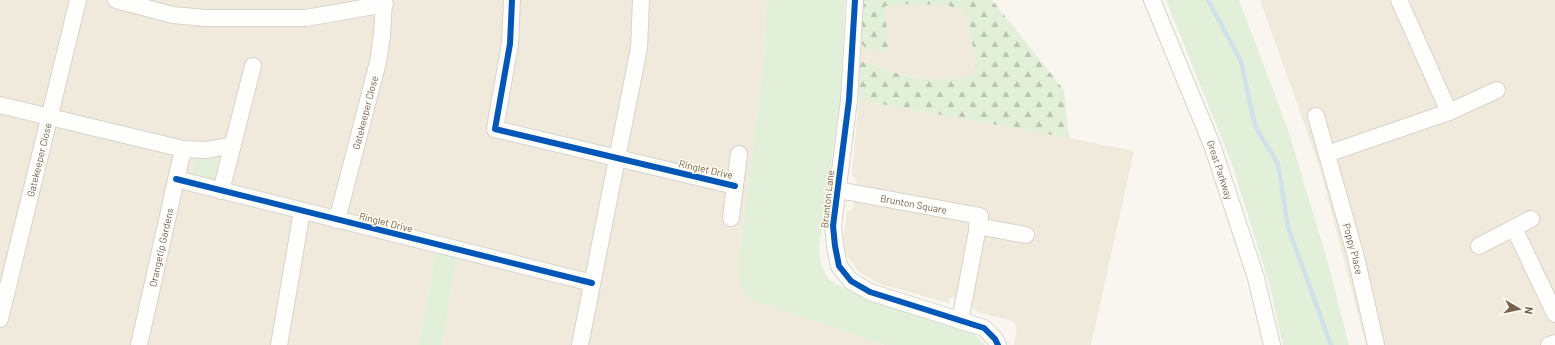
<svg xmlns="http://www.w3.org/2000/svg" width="1555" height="345" viewBox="0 0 1555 345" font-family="Barlow,sans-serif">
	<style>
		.residential { fill: #f0eadc }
		.grass { fill: #e2efd9 }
		.forest { fill: url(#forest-firs) }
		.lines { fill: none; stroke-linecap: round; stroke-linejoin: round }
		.stream { stroke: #d0e2e8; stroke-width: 4.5 }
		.minor-casing { stroke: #d7d3cc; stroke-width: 18 }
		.minor { stroke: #fefefc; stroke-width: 16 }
		.cycleway-casing { stroke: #fefbf0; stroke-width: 8 }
		.cycleway { stroke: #0057b8; stroke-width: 6 }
		.labels { text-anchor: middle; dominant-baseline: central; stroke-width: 3; stroke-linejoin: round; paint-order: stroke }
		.street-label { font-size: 10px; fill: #75624e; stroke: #fefbf0 }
	</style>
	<defs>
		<pattern id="forest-firs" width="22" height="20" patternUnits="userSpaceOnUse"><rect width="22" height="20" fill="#e2efd9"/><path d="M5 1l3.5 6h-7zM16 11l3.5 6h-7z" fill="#bcc5b2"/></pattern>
	</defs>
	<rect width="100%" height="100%" fill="#f8f6ee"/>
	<!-- residential -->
	<path class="residential" d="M0,0h766l-1,52 -27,212 11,35 135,46h-442l15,-88 -22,-4 -16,92h-419z
		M1260,0h295v345h-189l-45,-173 -17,-49z
		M899,4l48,1 17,6 10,40 2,19 -4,6 -28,3 -30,-2 -21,-5 -33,-12 1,-17 6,7 21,-2 -4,-42z
		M859,100l210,38 65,13 -43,194h-77l3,-15 -4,-9 -33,-8 -9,-6 1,-6 -22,-3 -1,5 -66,-18 -11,-5 -14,-9 -13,-19 -2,-12 4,-28 6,-3 4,-29 -4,-3 -1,-5z"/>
	<!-- grass -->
	<path class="grass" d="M766,0h79l-5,100 -21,148 2,16 7,15 11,7 40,15 84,26 12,8 10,10h-101l-135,-46 -8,-13 -3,-22 27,-212z
		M1166,0h73l48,127 39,129 23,89h-66l-13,-59 -39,-125z
		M193 169a13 13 0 1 1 26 0a13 13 0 1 1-26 0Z
		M435,253l22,4 -15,88h-23z"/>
	<!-- forest -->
	<path class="forest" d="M863,0h129l72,90 5,48 -210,-38 1,-40c18,6 35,14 53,17 20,4 39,1 59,-1l4,-6 -2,-19 -10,-40 -17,-6 -48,-1 -14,2 3,42 -5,4 -16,-2 -6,-7z"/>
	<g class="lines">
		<!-- stream -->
		<path class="stream" d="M1208,0l33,61 14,65 23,38 10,63 43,118"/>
		<!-- minor casing -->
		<g class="minor-casing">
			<g id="minor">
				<path d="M116,0l57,15 32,3h101l79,-14"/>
				<path d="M512,0l-2,44 -15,85 240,57"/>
				<path d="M855,0l-6,100 -16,126 2,20 4,20 12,15 19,11 114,36 11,11 3,6"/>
				<path id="s1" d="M1152,0l60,145 44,133 16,67"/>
				<path d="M1399,0l50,112 48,-22"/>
				<path d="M0,105l183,44 23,1 27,-5"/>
				<path id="s2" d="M1316,116l40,141 20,88"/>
				<path d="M1327,154l122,-42"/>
				<path d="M176,179l416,104"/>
				<path id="s3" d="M838,190l142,26 -20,105"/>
				<path d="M221,191l32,-125"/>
				<path d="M731,218l8,-64"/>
				<path id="s4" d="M337,220l41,-158 4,-27 2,-35"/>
				<path d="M977,226l49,9"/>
				<path d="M1514,228l41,86"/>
				<path d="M1479,246l52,-27"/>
				<path id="s5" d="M0,319l78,-319"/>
				<path id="s6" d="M139,345l44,-196"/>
				<path d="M279,345l23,-134"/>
				<path d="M580,345l59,-297 2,-48"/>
				<path d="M1549,345l6,-2"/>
			</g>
		</g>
		<!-- minor -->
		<use href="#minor" class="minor"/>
		<!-- cycleway casing -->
		<g class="cycleway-casing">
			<path id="cycleway" d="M512,0l-2,44 -15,85 240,57
				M855,0l-6,100 -16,126 2,20 4,20 12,15 19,11 114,36 11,11 3,6
				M176,179l416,104"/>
		</g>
		<!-- cycleway -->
		<use href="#cycleway" class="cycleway"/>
	</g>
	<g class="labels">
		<!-- street labels -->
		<g class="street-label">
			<text stroke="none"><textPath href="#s4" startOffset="111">Gatekeeper Close</textPath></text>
			<text stroke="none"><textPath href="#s5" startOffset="164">Gatekeeper Close</textPath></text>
			<text transform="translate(706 169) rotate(13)">Ringlet Drive</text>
			<text stroke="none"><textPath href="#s1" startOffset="183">Great Parkway</textPath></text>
			<text transform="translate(827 199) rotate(-84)">Brunton Lane</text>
			<text stroke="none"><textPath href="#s3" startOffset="77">Brunton Square</textPath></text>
			<text transform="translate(386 222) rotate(14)">Ringlet Drive</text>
			<text stroke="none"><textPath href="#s6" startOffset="100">Orangetip Gardens</textPath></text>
			<text stroke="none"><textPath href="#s2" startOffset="138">Poppy Place</textPath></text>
		</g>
	</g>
	<!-- north arrow -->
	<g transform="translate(1519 309) rotate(99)" stroke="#fefbf0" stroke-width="3" paint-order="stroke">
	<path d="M0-3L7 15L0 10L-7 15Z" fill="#75624e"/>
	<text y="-6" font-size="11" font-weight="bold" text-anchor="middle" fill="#75624e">N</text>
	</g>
</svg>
